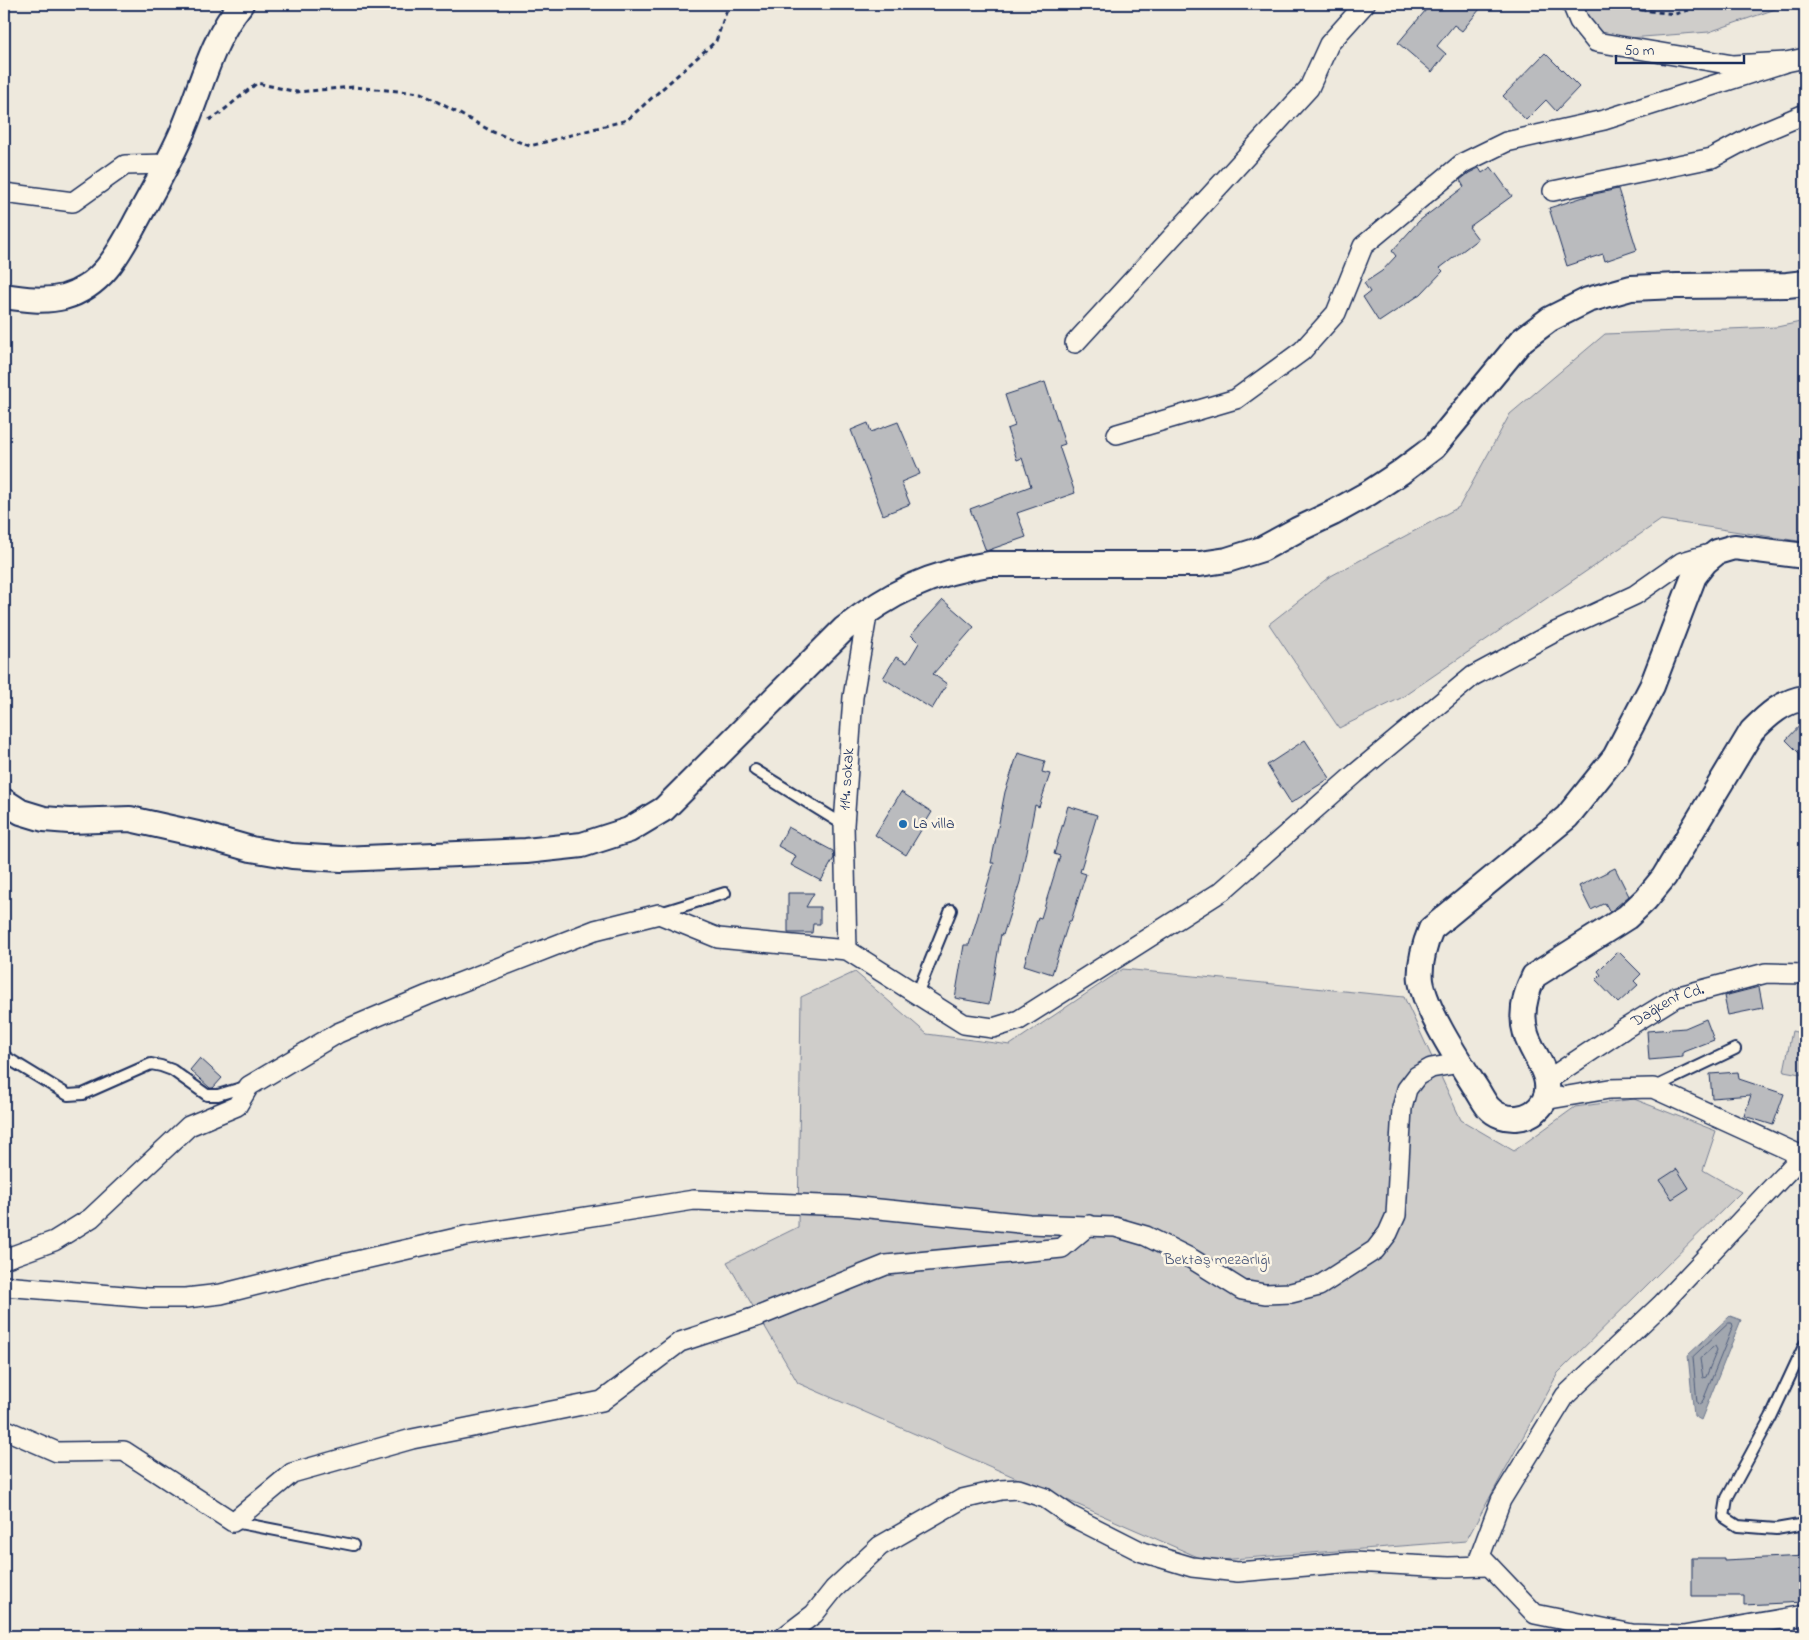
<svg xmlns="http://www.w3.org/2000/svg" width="1809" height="1640" viewBox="0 0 1809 1640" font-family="'Indie Flower',sans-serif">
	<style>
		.green { fill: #cfcdca; stroke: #757e94 }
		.water { fill: #a2a7af; stroke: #6c778f }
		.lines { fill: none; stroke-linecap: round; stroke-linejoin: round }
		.shore { stroke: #515f7e; stroke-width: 1 }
		.building { fill: #babbbe; stroke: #1b2f5e }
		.service-casing { stroke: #1b2f5e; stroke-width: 14 }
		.minor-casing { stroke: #1b2f5e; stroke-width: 22 }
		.tertiary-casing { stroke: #1b2f5e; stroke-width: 28 }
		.path { stroke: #1b2f5e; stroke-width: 3; stroke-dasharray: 5 4; stroke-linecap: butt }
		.service { stroke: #fcf5e5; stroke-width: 10 }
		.minor { stroke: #fcf5e5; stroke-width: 19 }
		.tertiary { stroke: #fcf5e5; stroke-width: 24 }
		.poi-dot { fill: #1f6fb2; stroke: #fcf5e5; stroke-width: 2 }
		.labels { text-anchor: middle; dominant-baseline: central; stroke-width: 5; stroke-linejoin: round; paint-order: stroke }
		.street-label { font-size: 16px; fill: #1b2f5e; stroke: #fcf5e5 }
		.poi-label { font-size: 16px; fill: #1b2f5e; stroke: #fcf5e5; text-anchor: start }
		.park-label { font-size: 16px; fill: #485679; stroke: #fcf5e5 }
	</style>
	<rect width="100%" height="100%" fill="#eee9dd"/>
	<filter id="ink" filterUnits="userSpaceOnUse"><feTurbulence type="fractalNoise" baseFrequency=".02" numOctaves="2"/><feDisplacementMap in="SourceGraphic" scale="10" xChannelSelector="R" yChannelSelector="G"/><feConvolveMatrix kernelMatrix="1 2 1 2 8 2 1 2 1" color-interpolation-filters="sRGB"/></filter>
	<g filter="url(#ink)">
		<!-- green -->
		<path class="green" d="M1578,4h212l-81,28 -93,7 -18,-9z
			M1805,321v221l-144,-22 -260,178 -62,30 -70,-104 60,-47 130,-70 51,-93 95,-80 172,-7z
			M1123,969l281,28 57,123 53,31 61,-44 59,-8 82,32 -13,39 38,22 -183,181 -92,168 -259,20 -409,-178 -71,-121 71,-35 3,-230 54,-25 72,62 83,11z
			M1792,1031l13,3v41l-21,-4z"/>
		<!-- water -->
		<path class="water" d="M1730,1316l11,4 -40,100 -7,-4 -6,-61z"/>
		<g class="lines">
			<!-- shore -->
			<path class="shore" d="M1729,1323h3l1,3 -31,77 -3,2 -2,-2 -4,-46z
				M1715,1346l2,4 -11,27 -3,1 -3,-19z"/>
		</g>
		<!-- building -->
		<path class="building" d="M1431,4h53l-22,27 -8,-6 -17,21 9,8 -14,18 -34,-29z
			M1545,53l34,34 -23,24 -10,-11 -20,20 -23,-24z
			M1491,167l21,29 -43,31 9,12 -38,29 3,3 -22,23 -42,28 -16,-25 7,-5 -6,-9 18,-12 14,-15 -4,-5 27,-30 45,-34 -4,-7 9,-7 10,-5 3,5z
			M1618,189l19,61 -32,11 -2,-7 -36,12 -18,-58 41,-13z
			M1045,382l20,62 -6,2 16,47 -58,20 9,24 -40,14 -16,-42 61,-23 -9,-28 -5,2 -10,-31 8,-3 -10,-31z
			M898,422l22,52 -19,8 9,22 -27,11 -32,-85 17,-7 3,9z
			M943,600l31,27 -41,47 14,10 -15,25 -49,-31 13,-21 11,6 12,-20 -8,-8z
			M1805,720v39l-19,-19z
			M1305,740l25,38 -39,25 -24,-38z
			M1018,753l27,8 -3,11 8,2 -11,33 -4,-2 -15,77 -17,53 -2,-1 -12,70 -34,-6 9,-53h5l25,-82h-3l14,-71z
			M901,792l31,20 -26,43 -31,-20z
			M1068,806l29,9 -17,57 6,2 -15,47h-2l-17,53 -28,-9 14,-48 3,1 19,-62 -6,-2z
			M788,827l45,24 1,7 -13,23 -30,-16 5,-9 -18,-10z
			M1615,868l14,28 -19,16 -5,-9 -14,7 -12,-24z
			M788,893h26l-8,14h14v17h-7l-1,9h-24z
			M1618,951l23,23 -7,7 4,4 -20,18 -22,-23 5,-5 -3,-4z
			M1759,987l4,21 -35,7 -4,-19z
			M1706,1019l8,21 -31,12v5l-34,3 -2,-29 38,-3z
			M200,1058l22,20 -9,10h-3l-20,-18z
			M1738,1072l1,7 45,15 -11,31 -29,-9 7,-21 -39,3 -2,-24z
			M1677,1169l12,19 -17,11 -12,-19z
			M1805,1556v46l-61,3v-9h-52v-38h32v2z"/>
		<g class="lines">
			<!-- service casing -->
			<g class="service-casing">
				<path id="service" d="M755,770l89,55
					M660,913l65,-20
					M917,994l34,-84
					M4,1056l64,39 15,-1 68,-30 10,2 11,4 35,25h11l30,-9
					M1653,1088l82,-39
					M1805,1344l-34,73 -44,81 -3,19 14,9 38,3 29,-5
					M234,1522l119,23
					M1789,1636l2,-19"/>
			</g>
			<!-- minor casing -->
			<g class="minor-casing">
				<g id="minor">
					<path d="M1572,4l7,17 17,21 137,23 53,-3 19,-4"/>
					<path d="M1553,191l159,-33 41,-22 52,-22"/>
					<path d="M4,193l69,9 52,-37 42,-1"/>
					<path d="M1075,343l234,-255 20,-44 36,-40"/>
					<path d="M1117,434l119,-35 66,-48 34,-38 27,-67 100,-83 43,-21 98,-22 182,-58"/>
					<path id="s1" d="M847,950l-3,-125 9,-128 15,-87"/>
					<path id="s2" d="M1546,1081l78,-52 52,-32 90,-24 39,1"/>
					<path d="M1544,1100l65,-11 44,-1 149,68 -141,149 -96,91 -64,104 -21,56 55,58 97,20 51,2 122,-21"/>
					<path d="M4,1259l50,-18 37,-23 98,-92 48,-20 12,-20 89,-53 90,-38 167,-65 64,-16 59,24 129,12 117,74 29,4 26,-8 203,-129 133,-117 118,-98 80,-43 82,-38 47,-33 34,-10"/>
					<path d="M4,1286l144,12h38l35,-4 96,-24 148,-34 229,-36 155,6 180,18 86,3 31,9 46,23 50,31 23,4 26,-1 28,-7 56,-36 13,-17 8,-18 6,-107 5,-19 10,-13 14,-8 29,-5"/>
					<path d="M4,1429l53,23 67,-1 109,71 59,-49 120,-34 190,-38 78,-59 79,-26 127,-51 176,-17 27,-23"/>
					<path d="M785,1636l29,-22 20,-25 46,-43 82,-47 39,-9 17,-1 27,9 26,18 71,36 50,15 46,5 115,-10 95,5 41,-1"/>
				</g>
			</g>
			<!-- tertiary casing -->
			<g class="tertiary-casing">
				<path id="tertiary" d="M4,296c20,3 40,6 60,1 40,-11 57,-48 75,-81 15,-27 30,-54 42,-81 20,-45 29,-93 60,-131
					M1805,556l-71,-9 -17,5 -12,10 -11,14 -42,110 -37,71 -48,60 -136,112c-7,17 -12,34 -10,52 5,30 36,77 53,104 5,7 9,16 14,22 15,17 45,14 56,-6 12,-23 -12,-46 -18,-67 -6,-20 -1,-40 8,-58l93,-59 19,-18 18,-22 88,-146c16,-16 31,-30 53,-33
					M4,801l17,11 23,7 25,2 61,-2 72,16 49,14 41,7 49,3 185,-8 56,-6 47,-15 35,-21 180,-180c47,-37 87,-56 145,-65h211l27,-4 35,-11 35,-19 36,-17 36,-20 32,-21 33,-25 88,-107 28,-21 38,-19 43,-12 46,-2 110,-1 18,-2"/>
			</g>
			<!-- path -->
			<path class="path" d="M1623,4l10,5 42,5 35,-10
				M209,120l10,-6 38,-31 40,9 56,-5 68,6 72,39 37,14 97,-26 89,-79 13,-37"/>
			<!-- service -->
			<use href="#service" class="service"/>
			<!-- minor -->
			<use href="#minor" class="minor"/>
			<!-- tertiary -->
			<use href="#tertiary" class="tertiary"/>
		</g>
	</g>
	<!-- markers -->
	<circle class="poi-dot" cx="903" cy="824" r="5"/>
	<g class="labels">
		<!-- street labels -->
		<g class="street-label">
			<text stroke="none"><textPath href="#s1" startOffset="171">114. sokak</textPath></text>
			<text stroke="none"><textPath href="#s2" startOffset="144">Dağkent Cd.</textPath></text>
		</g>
		<!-- poi labels -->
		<g class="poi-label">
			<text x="913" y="824">La villa</text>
		</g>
		<!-- park labels -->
		<g class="park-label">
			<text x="1217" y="1260">Bektaş mezarlığı</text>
		</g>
	</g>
	<!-- margin -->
	<rect width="1809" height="1640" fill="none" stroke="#fcf5e5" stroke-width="20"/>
	<rect x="10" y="10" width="1789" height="1620" fill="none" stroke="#1b2f5e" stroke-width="2" filter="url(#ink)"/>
	<!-- scale -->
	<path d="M1616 55v8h128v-8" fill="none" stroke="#1b2f5e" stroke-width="2.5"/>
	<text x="1624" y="55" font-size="15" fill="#1b2f5e" stroke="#fcf5e5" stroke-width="4" paint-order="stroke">50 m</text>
</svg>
